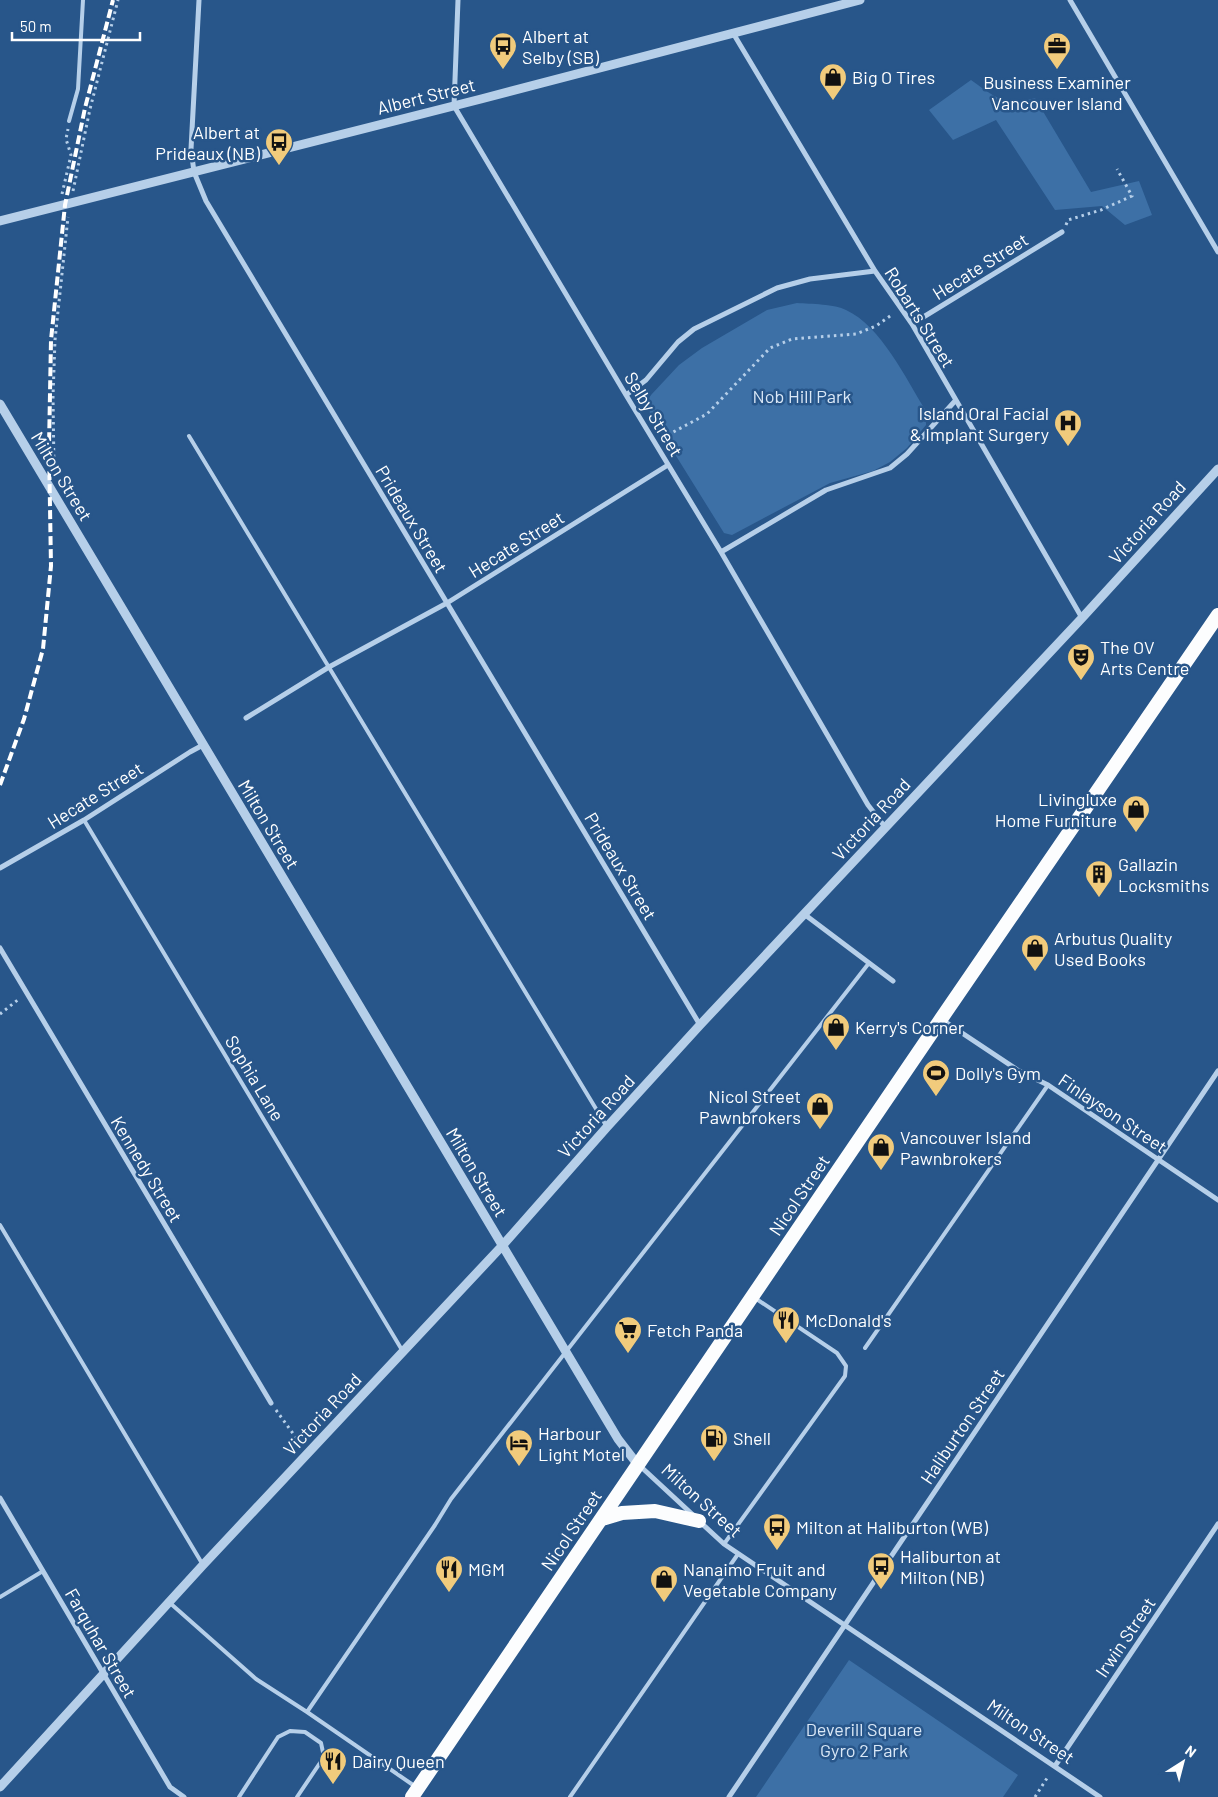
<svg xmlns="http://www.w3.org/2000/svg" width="1218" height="1797" viewBox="0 0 1218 1797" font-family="Barlow,sans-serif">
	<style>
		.green { fill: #3d70a6 }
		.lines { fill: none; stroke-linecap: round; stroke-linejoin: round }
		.path { stroke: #b6cfe9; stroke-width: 3; stroke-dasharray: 2.5 4; stroke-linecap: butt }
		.service { stroke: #b6cfe9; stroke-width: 4 }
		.minor { stroke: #b6cfe9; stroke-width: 5 }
		.tertiary { stroke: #b6cfe9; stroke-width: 9 }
		.trunk { stroke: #fcfdfe; stroke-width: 14 }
		.rail { stroke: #fff; stroke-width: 4; stroke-dasharray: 9 4; stroke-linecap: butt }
		.labels { text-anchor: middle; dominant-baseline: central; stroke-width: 5; stroke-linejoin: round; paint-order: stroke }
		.poi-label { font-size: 18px; fill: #fff; stroke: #28568a; text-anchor: start }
		.street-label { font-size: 18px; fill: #fff; stroke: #28568a }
		.park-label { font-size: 18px; fill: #dae8f7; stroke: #28568a }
	</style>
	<rect width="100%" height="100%" fill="#28568a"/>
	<!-- green -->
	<path class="green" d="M971,80c24,17 33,27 64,18l56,94 48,-11 13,34 -27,10 -23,-19 -47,4 -59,-90 -43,20 -24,-30z
		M797,303c14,1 38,1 49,7 35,16 60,69 80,101v14l-19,23 -17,14 -17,9 -43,12 -98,52 -8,-2 -74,-119 -2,-14 3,-5 28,-30 23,-17 65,-38z
		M849,1660l169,115 -15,22h-247z"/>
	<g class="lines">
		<!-- path -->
		<path class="path" d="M73,191l17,-82 28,-109
			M62,194l9,-39 -5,-16 2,-10
			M1066,225l2,-5 33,-10 31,-14 -15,-27
			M662,438l45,-24 63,-66 22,-9 64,-5 20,-8 17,-12
			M54,470l-1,-74 2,-56 13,-123
			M0,1014l19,-15
			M276,1410l24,33
			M1035,1797l14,-22"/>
		<!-- service -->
		<path class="service" d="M69,121l9,-32 5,-89
			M189,436l418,691
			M84,820l318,530
			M0,1225l203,340
			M865,1348l183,-263
			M724,1544l121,-168 1,-10 -9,-13 -82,-55
			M0,1597l43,-26
			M170,1603l86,76 51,33 109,75
			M307,1712l128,-187 16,-26 418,-536
			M239,1797l39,-60 12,-6 15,1 16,11 3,14 -27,40
			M570,1797l168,-243"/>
		<!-- minor -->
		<path class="minor" d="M199,0l-8,149 3,23 12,29 494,824
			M458,0l-4,106 172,289 95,157 147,253 17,22
			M1070,0l148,252
			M733,33l142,238 37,53 170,294
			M912,324l150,-92
			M626,395l20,-15 32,-38 16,-13 83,-41 33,-9 65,-8
			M721,552l105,-62 64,-22 17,-14 48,-53
			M246,718l83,-51 118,-64 221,-138
			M0,868l84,-48 106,-68 13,-7
			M804,914l89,67
			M0,948l271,455
			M941,1019l78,52 29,14 170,115
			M639,1465l54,50
			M0,1498l170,289 14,10
			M699,1521l25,23 376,253
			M1055,1766l163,-242
			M729,1797l489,-726"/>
		<!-- tertiary -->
		<path class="tertiary" d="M0,221l481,-122 379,-99
			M0,404l618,1035 20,26
			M0,1787l203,-222 299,-319 105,-119 93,-102 382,-407 136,-149"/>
		<!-- trunk -->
		<path class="trunk" d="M602,1519l20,-6 33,-2 44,10
			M412,1797l529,-778 277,-404"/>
		<!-- rail -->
		<path class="rail" d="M0,785l24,-66 19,-70 8,-83 -2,-119 2,-107 14,-135 20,-97 28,-108"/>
	</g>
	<!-- icons -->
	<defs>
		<g id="bus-pin" transform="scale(1.4375)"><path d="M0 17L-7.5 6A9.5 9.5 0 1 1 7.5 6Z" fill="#f1cb7c" stroke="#28568a"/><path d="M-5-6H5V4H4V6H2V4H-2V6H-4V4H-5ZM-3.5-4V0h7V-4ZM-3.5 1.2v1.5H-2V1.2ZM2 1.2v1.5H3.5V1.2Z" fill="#111"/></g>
		<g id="office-pin" transform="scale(1.4375)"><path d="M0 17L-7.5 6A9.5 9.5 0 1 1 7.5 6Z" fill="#f1cb7c" stroke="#28568a"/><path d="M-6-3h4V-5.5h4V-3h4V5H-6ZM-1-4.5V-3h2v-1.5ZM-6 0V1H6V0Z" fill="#111"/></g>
		<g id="shop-pin" transform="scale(1.4375)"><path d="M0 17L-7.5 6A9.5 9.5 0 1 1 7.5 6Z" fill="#f1cb7c" stroke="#28568a"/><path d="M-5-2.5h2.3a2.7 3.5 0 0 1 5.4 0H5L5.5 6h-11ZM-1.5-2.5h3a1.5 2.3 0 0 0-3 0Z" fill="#111"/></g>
		<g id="hospital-pin" transform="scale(1.4375)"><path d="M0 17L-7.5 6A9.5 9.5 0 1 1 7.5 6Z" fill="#f1cb7c" stroke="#28568a"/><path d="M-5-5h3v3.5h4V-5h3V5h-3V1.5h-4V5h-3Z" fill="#111"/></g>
		<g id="theatre-pin" transform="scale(1.4375)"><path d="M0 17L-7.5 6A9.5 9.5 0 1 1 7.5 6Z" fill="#f1cb7c" stroke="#28568a"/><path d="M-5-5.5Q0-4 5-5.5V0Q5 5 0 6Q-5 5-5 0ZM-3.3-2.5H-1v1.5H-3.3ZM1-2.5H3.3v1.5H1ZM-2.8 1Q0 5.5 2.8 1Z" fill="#111"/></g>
		<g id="building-pin" transform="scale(1.4375)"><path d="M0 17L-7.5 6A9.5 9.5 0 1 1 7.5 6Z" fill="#f1cb7c" stroke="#28568a"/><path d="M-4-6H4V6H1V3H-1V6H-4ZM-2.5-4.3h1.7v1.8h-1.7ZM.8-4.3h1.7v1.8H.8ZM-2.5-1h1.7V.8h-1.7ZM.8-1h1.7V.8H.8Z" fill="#111"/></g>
		<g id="stadium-pin" transform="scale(1.4375)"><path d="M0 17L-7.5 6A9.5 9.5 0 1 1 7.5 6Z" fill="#f1cb7c" stroke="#28568a"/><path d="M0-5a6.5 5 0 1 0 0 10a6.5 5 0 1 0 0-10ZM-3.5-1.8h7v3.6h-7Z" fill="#111"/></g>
		<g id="restaurant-pin" transform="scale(1.4375)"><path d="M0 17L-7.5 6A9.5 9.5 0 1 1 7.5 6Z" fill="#f1cb7c" stroke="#28568a"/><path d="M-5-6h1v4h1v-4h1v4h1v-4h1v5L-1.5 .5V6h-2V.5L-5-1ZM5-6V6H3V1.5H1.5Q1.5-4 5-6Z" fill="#111"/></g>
		<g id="supermarket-pin" transform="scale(1.4375)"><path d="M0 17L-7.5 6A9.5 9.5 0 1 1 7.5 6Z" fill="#f1cb7c" stroke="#28568a"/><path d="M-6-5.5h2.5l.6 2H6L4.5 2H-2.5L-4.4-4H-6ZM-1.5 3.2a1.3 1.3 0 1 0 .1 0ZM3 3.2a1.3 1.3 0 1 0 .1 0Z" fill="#111"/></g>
		<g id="fuel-pin" transform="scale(1.4375)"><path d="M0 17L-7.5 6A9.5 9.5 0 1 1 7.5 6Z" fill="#f1cb7c" stroke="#28568a"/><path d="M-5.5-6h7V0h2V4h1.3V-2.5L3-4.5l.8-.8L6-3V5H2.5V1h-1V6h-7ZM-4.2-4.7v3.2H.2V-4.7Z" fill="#111"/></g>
		<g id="hotel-pin" transform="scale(1.4375)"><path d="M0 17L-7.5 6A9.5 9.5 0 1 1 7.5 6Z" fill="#f1cb7c" stroke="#28568a"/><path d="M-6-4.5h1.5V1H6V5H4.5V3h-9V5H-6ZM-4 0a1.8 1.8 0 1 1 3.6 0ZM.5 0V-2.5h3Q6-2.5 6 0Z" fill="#111"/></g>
	</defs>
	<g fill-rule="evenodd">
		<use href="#bus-pin" x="503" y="46"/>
		<use href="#office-pin" x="1057" y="46"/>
		<use href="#shop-pin" x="833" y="77"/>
		<use href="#bus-pin" x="279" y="142"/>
		<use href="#hospital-pin" x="1068" y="423"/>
		<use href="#theatre-pin" x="1081" y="657"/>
		<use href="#shop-pin" x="1136" y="809"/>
		<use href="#building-pin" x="1099" y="874"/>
		<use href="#shop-pin" x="1035" y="948"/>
		<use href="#shop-pin" x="836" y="1027"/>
		<use href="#stadium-pin" x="936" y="1073"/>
		<use href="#shop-pin" x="820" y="1106"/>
		<use href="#shop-pin" x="881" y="1147"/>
		<use href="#restaurant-pin" x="786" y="1320"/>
		<use href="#supermarket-pin" x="628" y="1330"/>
		<use href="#fuel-pin" x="714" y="1438"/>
		<use href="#hotel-pin" x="519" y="1443"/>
		<use href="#bus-pin" x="777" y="1527"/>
		<use href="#bus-pin" x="881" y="1566"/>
		<use href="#restaurant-pin" x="449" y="1569"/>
		<use href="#shop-pin" x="664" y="1579"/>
		<use href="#restaurant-pin" x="333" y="1761"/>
	</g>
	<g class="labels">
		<!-- poi labels -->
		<g class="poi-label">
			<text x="522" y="36">Albert at<tspan x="522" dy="21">Selby (SB)</tspan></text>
			<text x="852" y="77">Big O Tires</text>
			<text x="1057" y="82" text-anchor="middle">Business Examiner<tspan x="1057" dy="21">Vancouver Island</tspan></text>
			<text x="260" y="132" text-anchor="end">Albert at<tspan x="260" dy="21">Prideaux (NB)</tspan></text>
			<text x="1049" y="413" text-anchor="end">Island Oral Facial<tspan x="1049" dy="21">&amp; Implant Surgery</tspan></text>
			<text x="1100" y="647">The OV<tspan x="1100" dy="21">Arts Centre</tspan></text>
			<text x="1117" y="799" text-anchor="end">Livingluxe<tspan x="1117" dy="21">Home Furniture</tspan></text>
			<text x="1118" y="864">Gallazin<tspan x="1118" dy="21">Locksmiths</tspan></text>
			<text x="1054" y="938">Arbutus Quality<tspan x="1054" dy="21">Used Books</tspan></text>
			<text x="855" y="1027">Kerry's Corner</text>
			<text x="955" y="1073">Dolly's Gym</text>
			<text x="801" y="1096" text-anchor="end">Nicol Street<tspan x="801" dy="21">Pawnbrokers</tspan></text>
			<text x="900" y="1137">Vancouver Island<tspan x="900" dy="21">Pawnbrokers</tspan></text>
			<text x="805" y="1320">McDonald's</text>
			<text x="647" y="1330">Fetch Panda</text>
			<text x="538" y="1433">Harbour<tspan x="538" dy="21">Light Motel</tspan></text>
			<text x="733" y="1438">Shell</text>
			<text x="796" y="1527">Milton at Haliburton (WB)</text>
			<text x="900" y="1556">Haliburton at<tspan x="900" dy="21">Milton (NB)</tspan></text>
			<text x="468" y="1569">MGM</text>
			<text x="683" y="1569">Nanaimo Fruit and<tspan x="683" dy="21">Vegetable Company</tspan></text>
			<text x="352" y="1761">Dairy Queen</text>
		</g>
		<!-- street labels -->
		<g class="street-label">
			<text transform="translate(426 96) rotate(-14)">Albert Street</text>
			<text transform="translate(980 266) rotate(-32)">Hecate Street</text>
			<text transform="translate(920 317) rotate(58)">Robarts Street</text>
			<text transform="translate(654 414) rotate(59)">Selby Street</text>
			<text transform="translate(62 476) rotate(59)">Milton Street</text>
			<text transform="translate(412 519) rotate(59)">Prideaux Street</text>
			<text transform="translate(1147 522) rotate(-48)">Victoria Road</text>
			<text transform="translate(516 544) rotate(-32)">Hecate Street</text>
			<text transform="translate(95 795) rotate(-32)">Hecate Street</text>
			<text transform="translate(871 819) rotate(-47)">Victoria Road</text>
			<text transform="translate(269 824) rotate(59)">Milton Street</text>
			<text transform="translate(621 866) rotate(59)">Prideaux Street</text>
			<text transform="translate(255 1078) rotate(59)">Sophia Lane</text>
			<text transform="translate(1113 1113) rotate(34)">Finlayson Street</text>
			<text transform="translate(596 1116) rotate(-48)">Victoria Road</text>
			<text transform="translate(147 1169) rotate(59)">Kennedy Street</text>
			<text transform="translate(477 1172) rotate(59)">Milton Street</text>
			<text transform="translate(799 1195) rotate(-56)">Nicol Street</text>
			<text transform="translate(322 1414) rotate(-47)">Victoria Road</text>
			<text transform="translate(962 1426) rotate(-56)">Haliburton Street</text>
			<text transform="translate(702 1500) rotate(42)">Milton Street</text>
			<text transform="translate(571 1530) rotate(-56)">Nicol Street</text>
			<text transform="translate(1125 1637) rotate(-56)">Irwin Street</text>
			<text transform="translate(101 1643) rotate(60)">Farquhar Street</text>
			<text transform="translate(1031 1731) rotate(34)">Milton Street</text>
		</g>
		<!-- park labels -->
		<g class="park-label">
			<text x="802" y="396">Nob Hill Park</text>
			<text x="864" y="1729">Deverill Square<tspan x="864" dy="21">Gyro 2 Park</tspan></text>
		</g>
	</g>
	<!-- north arrow -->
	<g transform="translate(1183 1762) rotate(36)" stroke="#28568a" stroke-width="4" paint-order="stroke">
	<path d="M0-4L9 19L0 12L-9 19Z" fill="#ffffff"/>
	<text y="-8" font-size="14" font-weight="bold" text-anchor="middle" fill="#ffffff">N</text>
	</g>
	<!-- scale -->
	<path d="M12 32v8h128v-8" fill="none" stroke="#ffffff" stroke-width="2.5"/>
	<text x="20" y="32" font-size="15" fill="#ffffff" stroke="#28568a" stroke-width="4" paint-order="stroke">50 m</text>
</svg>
